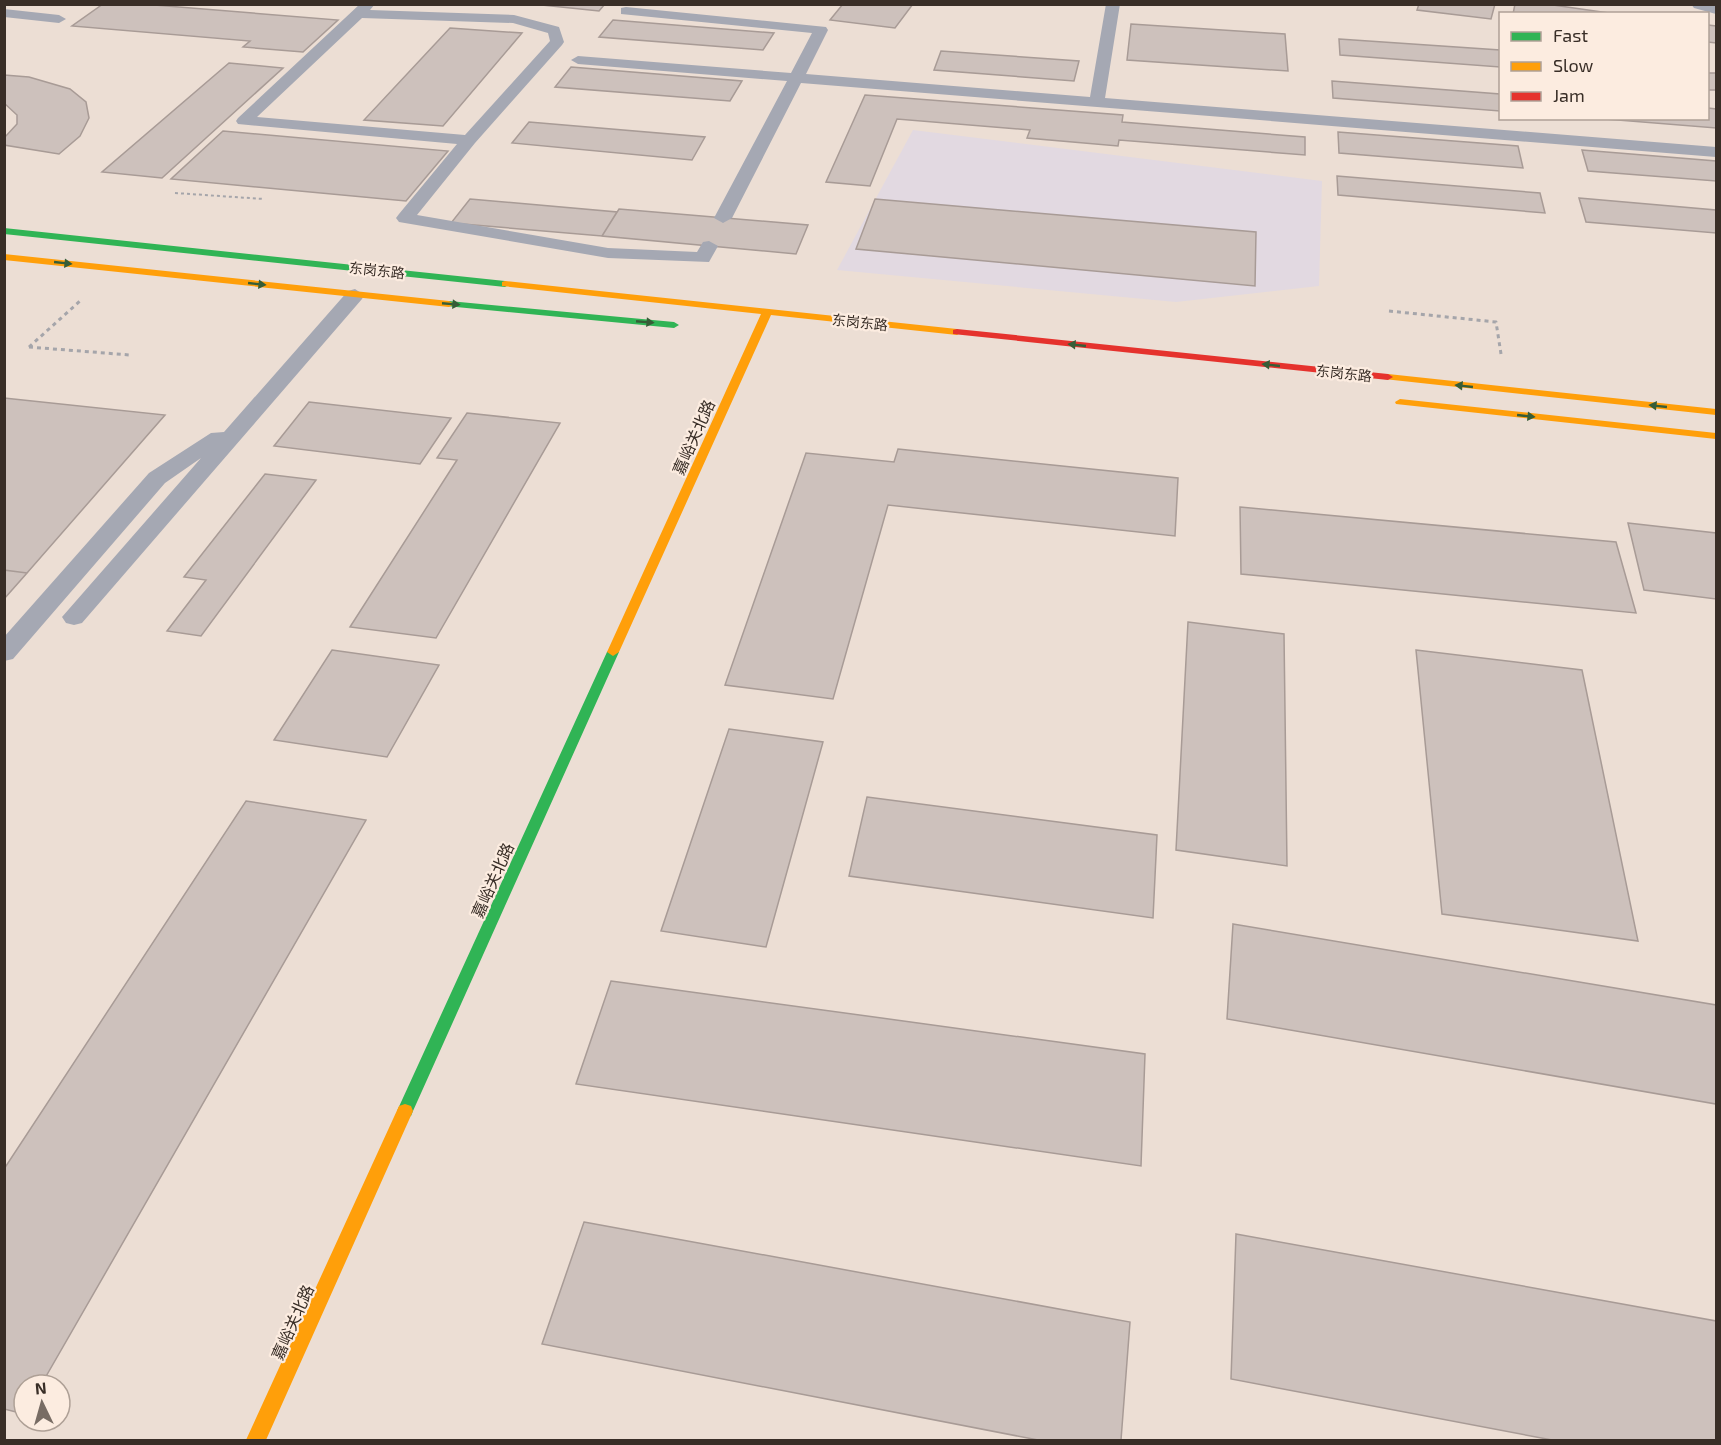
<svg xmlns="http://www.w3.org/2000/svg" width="1721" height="1445" viewBox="0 0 1721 1445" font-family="'Exo 2','Noto Sans SC',sans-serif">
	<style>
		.education { fill: #e2d9e1 }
		.building { fill: #cdc1bc; stroke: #a89b96; stroke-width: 1.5 }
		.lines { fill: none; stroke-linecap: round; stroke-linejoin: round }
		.path-far1 { stroke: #a5a5aa; stroke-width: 2; stroke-dasharray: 3 3; stroke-linecap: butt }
		.path { stroke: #a5a5aa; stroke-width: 3; stroke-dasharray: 4 4; stroke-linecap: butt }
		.lane { fill: #a5a8b3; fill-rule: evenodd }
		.street { fill: #a5a8b3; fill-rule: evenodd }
		.fast { fill: #30b455; fill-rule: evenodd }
		.slow { fill: #ff9f0a; fill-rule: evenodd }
		.jam { fill: #e5322d; fill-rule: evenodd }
		.oneway { fill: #365d37 }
		.labels { text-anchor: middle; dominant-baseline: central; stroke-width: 4.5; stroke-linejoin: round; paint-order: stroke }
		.far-street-label { font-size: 14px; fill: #392e27; stroke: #fcece0 }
		.street-label { font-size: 16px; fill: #392e27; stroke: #fcece0 }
	</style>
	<rect width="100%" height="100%" fill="#ecded4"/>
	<!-- education -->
	<path class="education" d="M913,130l409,51 -3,105 -143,16 -339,-32z"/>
	<!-- building -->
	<path class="building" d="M103,4h39l196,16 -35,32 -60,-5 7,-6 -178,-15z
		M532,4h73l-6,7z
		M843,4h70l-18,24 -65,-8z
		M1419,4h76l-4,15 -74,-9z
		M1515,4h31l70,10h-103z
		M613,20l161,13 -11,17 -164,-13z
		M1131,24l154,10 3,37 -161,-11z
		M1708,25l8,1v17l-8,-1z
		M450,28l72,5 -79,93 -79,-6z
		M1339,39l161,11v17l-160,-12z
		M941,51l138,10 -5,20 -140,-11z
		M229,63l54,5 -121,110 -60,-6z
		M571,67l171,14 -12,20 -175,-14z
		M1708,73h8v17h-8z
		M4,75l25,2 41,12 16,13 3,16 -9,18 -21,18 -55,-9v-7l13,-14v-9l-13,-12z
		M1332,81l168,13v17l-167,-13z
		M865,95l258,20 -1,7 183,15v18l-186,-15 -1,6 -91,-8 3,-8 -133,-11 -27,67 -44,-4z
		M1708,108l8,1v19l-123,-10h115z
		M529,122l176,15 -13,23 -180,-17z
		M223,131l225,20 -42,50 -235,-22z
		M1338,132l180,14 5,22 -184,-15z
		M1582,150l134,11v20l-128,-10z
		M1337,176l203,17 5,20 -207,-18z
		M1579,198l137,12v23l-130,-11z
		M470,199l147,13 -15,24 -151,-13z
		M875,199l381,33 -1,54 -399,-37z
		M619,209l189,16 -12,29 -194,-18z
		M4,398l161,17 -138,158 -23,-3z
		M309,402l142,16 -31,46 -146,-18z
		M467,413l93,10 -124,215 -86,-11 107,-167 -20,-2z
		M898,449l280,29 -3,58 -287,-31 -55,194 -108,-14 81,-232 88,9z
		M265,474l51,6 -115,156 -34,-5 39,-51 -22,-3z
		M1240,507l376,35 20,71 -395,-39z
		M1628,523l88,10v66l-72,-9z
		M4,570l23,3 -23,26z
		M1188,622l96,12 3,232 -111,-16z
		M332,650l107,15 -52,92 -113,-17z
		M1416,650l166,20 56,271 -196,-27z
		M729,729l94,13 -57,205 -105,-16z
		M867,797l290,38 -4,83 -304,-42z
		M246,801l120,19 -325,565h-17v29l-20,-5v-240z
		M1233,924l483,81v99l-489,-85z
		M611,981l534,73 -4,112 -565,-82z
		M584,1222l546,100 -9,118h-83l-496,-96z
		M1236,1234l480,87v119h-164l-321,-61z"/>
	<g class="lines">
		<!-- path-far1 -->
		<path class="path-far1" d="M175,193l89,6"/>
		<!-- path -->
		<path class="path" d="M1389,311l107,11 5,32
			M29,347l51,-46
			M29,347l101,8"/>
		<!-- lane -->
		<path class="lane" d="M360,4h15l-5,6 144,5 45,12 5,15 -2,3 -87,98 -58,72 191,33 89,4 6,-10 6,-1 9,5 -9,16 -101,-4 -209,-36 -3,-4 3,-4 58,-70 -219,-20 -2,-3 2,-3zM362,18l151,5 35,10 2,8 -85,94 -208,-18z
			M1106,4h14l-15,94 611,49v10l-915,-74 -69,135 -9,5 -9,-5 73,-137 -209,-17 -7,-4 7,-4 213,17 21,-40 -191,-19v-6l5,-1 200,20 2,3 -22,44 284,23z
			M4,9l55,6 7,4 -7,4 -55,-6z
			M355,289l9,6 -2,4 -280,324 -8,2 -8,-2 -4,-6 139,-159 -36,25 -152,176 -9,2v-24l145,-164 62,-40 13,-1 124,-141z"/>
		<!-- street -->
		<path class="street" d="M1691,4h25v10l-22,-6z"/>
		<!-- fast -->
		<path class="fast" d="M4,228l501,53 5,3 -5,3 -501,-53z
			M449,301l225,21 5,3 -5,3 -228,-22v-4z
			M613,648l6,4 -206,459 -2,5 -6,2 -6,-2 -2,-5 210,-459z"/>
		<!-- slow -->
		<path class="slow" d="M4,254l445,47 5,3 -5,3 -445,-47z
			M505,281l452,48 5,3 -5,3 -186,-20 -152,337 -6,4 -6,-4 154,-338 -259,-28v-4z
			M1388,374l328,35v6l-332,-36v-4z
			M1400,399l316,34v6l-320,-35 -1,-2z
			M405,1104l6,2 2,5 -147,329h-20l153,-334z"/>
		<!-- jam -->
		<path class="jam" d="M957,329l431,45 5,3 -5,3 -435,-46v-4z"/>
	</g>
	<!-- one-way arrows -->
	<defs><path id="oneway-solid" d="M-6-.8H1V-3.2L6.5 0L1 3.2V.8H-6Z" transform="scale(1.5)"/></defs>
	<g class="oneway">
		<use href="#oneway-solid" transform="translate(63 263) rotate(6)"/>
		<use href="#oneway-solid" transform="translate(257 284) rotate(6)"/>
		<use href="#oneway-solid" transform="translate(451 304) rotate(5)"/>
		<use href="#oneway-solid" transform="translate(645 322) rotate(5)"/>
		<use href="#oneway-solid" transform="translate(1077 345) rotate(-174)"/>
		<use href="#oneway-solid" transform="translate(1271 365) rotate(-174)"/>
		<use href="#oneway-solid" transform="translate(1464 386) rotate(-174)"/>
		<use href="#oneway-solid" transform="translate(1658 406) rotate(-174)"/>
		<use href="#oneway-solid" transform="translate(1526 416) rotate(6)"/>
	</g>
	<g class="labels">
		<!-- far-street labels -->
		<g class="far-street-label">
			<text transform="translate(377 270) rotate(6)">东岗东路</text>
			<text transform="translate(860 322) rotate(6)">东岗东路</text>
			<text transform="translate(1344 373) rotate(6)">东岗东路</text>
		</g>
		<!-- street labels -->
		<g class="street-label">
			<text transform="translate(693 437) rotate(-66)">嘉峪关北路</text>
			<text transform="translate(492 880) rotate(-66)">嘉峪关北路</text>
			<text transform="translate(292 1322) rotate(-66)">嘉峪关北路</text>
		</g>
	</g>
	<!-- border -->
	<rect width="1721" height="1445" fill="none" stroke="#392e27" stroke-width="12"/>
	<!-- legend -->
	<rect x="1499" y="12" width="210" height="108" fill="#fcece0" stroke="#aea096" stroke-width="1.5"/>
	<rect x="1511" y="32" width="30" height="9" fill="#30b455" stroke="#aea096" stroke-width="1.5"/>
	<text x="1553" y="42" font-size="18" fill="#392e27">Fast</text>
	<rect x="1511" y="62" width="30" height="9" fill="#ff9f0a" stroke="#aea096" stroke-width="1.5"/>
	<text x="1553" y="72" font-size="18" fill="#392e27">Slow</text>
	<rect x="1511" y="92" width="30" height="9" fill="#e5322d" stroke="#aea096" stroke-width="1.5"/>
	<text x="1553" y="102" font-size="18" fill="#392e27">Jam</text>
	<!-- north arrow -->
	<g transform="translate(42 1403) rotate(355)"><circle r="28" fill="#fcece0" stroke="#aea096" stroke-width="1.5"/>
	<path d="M0-4.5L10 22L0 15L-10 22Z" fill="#786c64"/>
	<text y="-9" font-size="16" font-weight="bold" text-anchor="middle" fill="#392e27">N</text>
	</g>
</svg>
